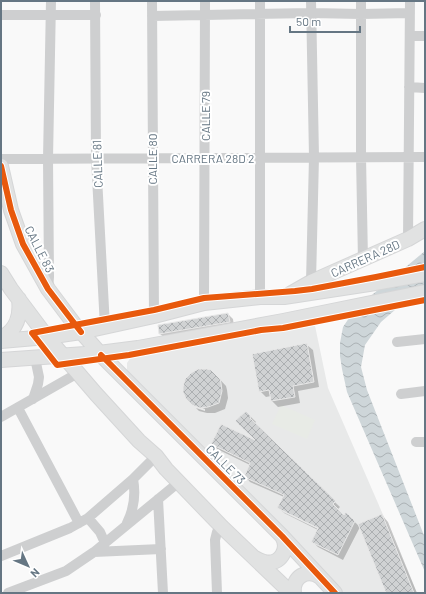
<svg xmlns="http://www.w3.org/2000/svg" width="426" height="594" viewBox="0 0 426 594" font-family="Barlow,sans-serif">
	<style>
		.built { fill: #e8e9e9 }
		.green { fill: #e8ebe6 }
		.water { fill: url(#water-waves) }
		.shadow { fill: #0003; fill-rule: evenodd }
		.building { fill: url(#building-cross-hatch); stroke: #e8e8e8 }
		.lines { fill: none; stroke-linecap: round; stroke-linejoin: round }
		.secondary-casing { stroke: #d5d6d7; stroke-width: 16 }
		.street { stroke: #cecfd0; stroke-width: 10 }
		.secondary { stroke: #e1e2e2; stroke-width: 14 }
		.cycleway-casing { stroke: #fff; stroke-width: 8 }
		.cycleway { stroke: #e8590c; stroke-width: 6 }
		.labels { text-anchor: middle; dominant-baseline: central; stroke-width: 4; stroke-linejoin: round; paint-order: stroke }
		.street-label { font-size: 12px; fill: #657683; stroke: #fff }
	</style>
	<defs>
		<pattern id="water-waves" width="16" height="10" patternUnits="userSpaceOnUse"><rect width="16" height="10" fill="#ced6d9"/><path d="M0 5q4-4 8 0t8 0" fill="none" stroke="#abb2b5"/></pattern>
		<pattern id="building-cross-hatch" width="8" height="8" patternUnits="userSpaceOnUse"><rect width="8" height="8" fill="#d0d2d3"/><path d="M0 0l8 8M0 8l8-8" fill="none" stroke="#acafb1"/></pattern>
	</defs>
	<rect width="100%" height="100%" fill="#f9f9f9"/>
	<!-- built -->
	<path class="built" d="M314,321l14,67 89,205h-82l-205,-215 -3,-8v-7l6,-9z"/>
	<!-- green -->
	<path class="green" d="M281,405l34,15 -8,19 -35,-15z"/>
	<!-- water -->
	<path class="water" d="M425,251v33l-44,38 -16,23 -4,22 6,23 58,148v34l-78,-180 -5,-23 -2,-13v-13l3,-16 12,-18z"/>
	<!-- shadow -->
	<path class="shadow" d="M228,314l5,5 1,8 -69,11 -5,-4z
		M307,345l6,5 6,37 -21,4 2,12 -22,4 -6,-6 -1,-5 -5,1 -6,-6z
		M214,373l12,13 1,4 1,8 -3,11 -10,4h-8l-8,-2 -3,-3 9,3v-2l-13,-5z
		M246,412l10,10 -2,2 86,83 -3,3 7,6 2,-2 12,11 24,-10 6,7 29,71h-30l-27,-66 -17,33 -25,-13 -6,-6 6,-11 -34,-17 -5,-6 5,-10 -34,-15 -5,-6 5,-11 -33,-16 -5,-5 46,-2zM283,509l40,20 -1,2 -39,-19z"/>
	<!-- building -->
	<path class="building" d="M228,313l2,9 -71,12 -1,-9z
		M307,343l7,39 -21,4 2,11 -24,4 -2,-11 -10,2 -7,-38z
		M198,369h9l4,1 9,9 1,4 1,8 -3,12 -11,4 -8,1 -8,-3 -6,-6 -3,-7v-5l2,-8 6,-6z
		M246,411l5,5 -1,2 86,83 -3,3 11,11 2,-3 9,9 -17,34 -27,-13 7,-14 -41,-20 7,-13 -40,-18 6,-14 -39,-19 10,-20 34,16 -20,-19z
		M382,514l32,79h-28l-28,-69z"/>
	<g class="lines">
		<!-- secondary casing -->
		<g class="secondary-casing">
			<path id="secondary" d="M1,166l10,44 12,34 25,45 27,36 29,33 178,178 53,57
				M1,273l10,16 36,48 49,57 43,47 17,15 10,13 56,58 69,66
				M290,294l21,-12 97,-43 17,-10
				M1,338c16,-8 20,-22 18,-39
				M1,341l46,-4 34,-5 73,-16 50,-13 56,-6h24l85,-13 56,-10
				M1,360l98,-7 39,-5 145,-27 142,-29
				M255,558c3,2 6,3 9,4 16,4 26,-13 18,-26
				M294,593c-2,-16 13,-25 26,-16"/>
		</g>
		<!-- street -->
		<path class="street" d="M95,1l1,157 9,169
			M152,1l2,315
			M311,1l3,156 -3,125
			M361,1v156l2,103
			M1,15h95
			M152,16l159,-3 50,1 49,-1
			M410,36h15
			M409,87l16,1
			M1,159l424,-2
			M408,239l2,-238
			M48,289l1,-12 -1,-118 3,-158
			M260,297v-296
			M204,303l1,-302
			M397,342l28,-3
			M401,394l24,-3
			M33,399l5,-15 1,-7 -4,-19
			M18,408l61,115
			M1,417l77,-44
			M416,442h9
			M158,499l5,94
			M88,518l12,14 5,11
			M127,523c7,-14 9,-28 6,-44
			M94,552l67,-3
			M1,556l69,-28 18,-10 45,-39 23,-23
			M8,593l58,-22 28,-19 85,-70
			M217,593l-2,-53 2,-8 5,-5"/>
		<!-- secondary -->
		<use href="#secondary" class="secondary"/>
		<!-- cycleway casing -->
		<g class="cycleway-casing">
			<path id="cycleway" d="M1,166l10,44 12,34 25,45 33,43
				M425,267l-49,10 -64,12 -17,2 -91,7 -50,12 -122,23 25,32 72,-10 132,-25 22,-2 142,-28
				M101,355l181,181 53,57"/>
		</g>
		<!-- cycleway -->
		<use href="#cycleway" class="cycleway"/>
	</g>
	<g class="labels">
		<!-- street labels -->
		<g class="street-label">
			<text transform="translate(205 116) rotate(-90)">CALLE 79</text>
			<text x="213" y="158">CARRERA 28D 2</text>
			<text transform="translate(152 159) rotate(-90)">CALLE 80</text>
			<text transform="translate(97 164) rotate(-92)">CALLE 81</text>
			<text transform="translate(40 249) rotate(63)">CALLE 83</text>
			<text transform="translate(365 258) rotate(-24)">CARRERA 28D</text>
			<text transform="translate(226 464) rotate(45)">CALLE 73</text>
		</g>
	</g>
	<!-- border -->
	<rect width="426" height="594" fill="none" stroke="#657683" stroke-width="4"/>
	<!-- north arrow -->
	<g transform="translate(28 566) rotate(134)" stroke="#ffffff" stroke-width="3" paint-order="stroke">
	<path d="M0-3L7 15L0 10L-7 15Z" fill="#657683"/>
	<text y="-6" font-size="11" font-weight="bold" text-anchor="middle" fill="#657683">N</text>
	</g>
	<!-- scale -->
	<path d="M290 26v6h70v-6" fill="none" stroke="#657683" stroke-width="2"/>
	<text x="296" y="26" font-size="12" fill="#657683" stroke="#ffffff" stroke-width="3" paint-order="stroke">50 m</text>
</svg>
